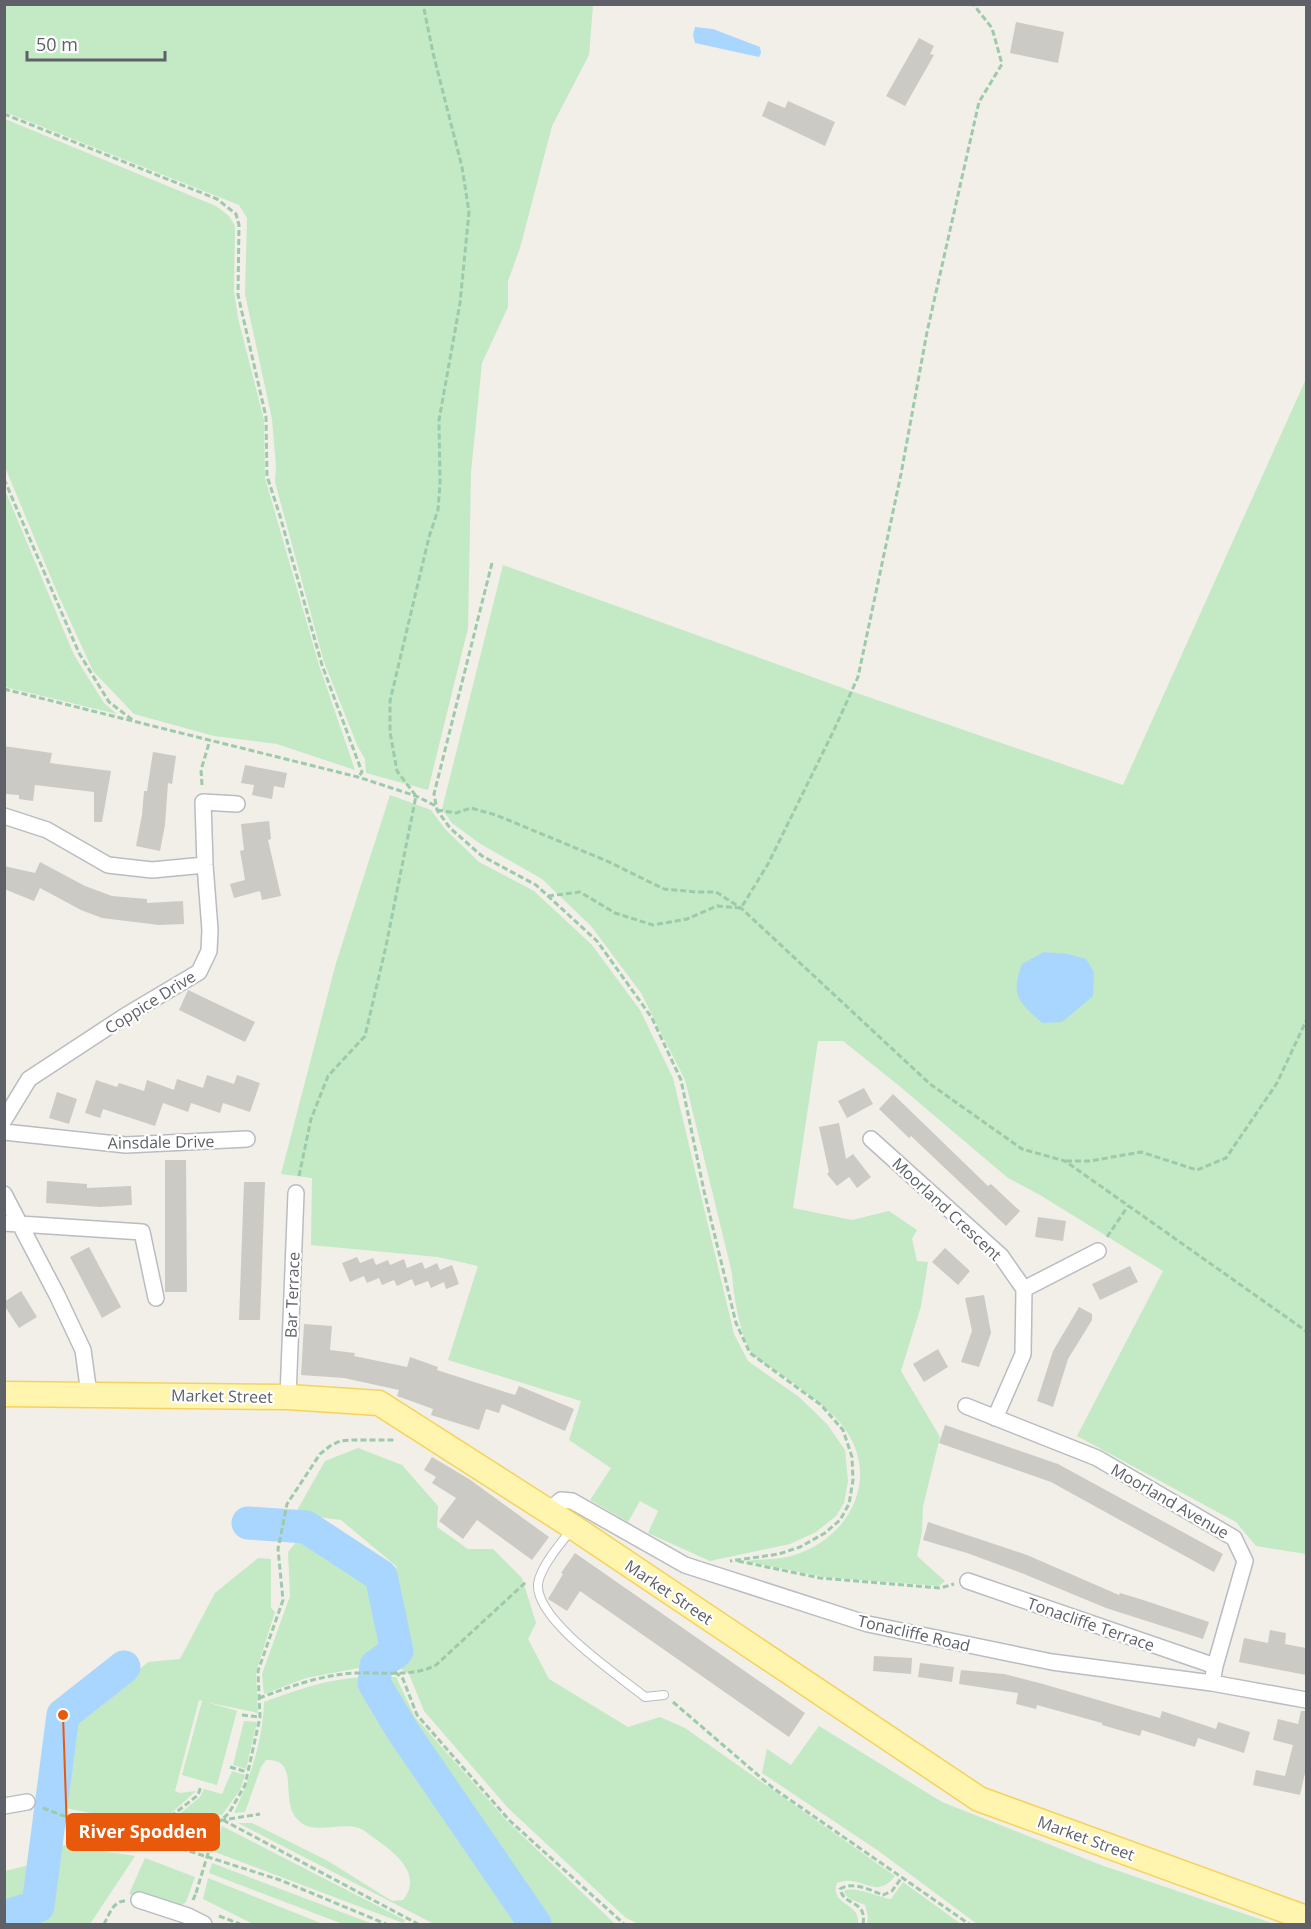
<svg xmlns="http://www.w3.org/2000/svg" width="1311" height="1929" viewBox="0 0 1311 1929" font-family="'Open Sans',sans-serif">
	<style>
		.green { fill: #c3e9c5 }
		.water { fill: #a9d6ff }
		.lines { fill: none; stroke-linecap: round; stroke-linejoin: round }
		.river { stroke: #a9d6ff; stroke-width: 33 }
		.building { fill: #cccac4 }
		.service-casing { stroke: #b9bcc1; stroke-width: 10 }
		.minor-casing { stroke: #b9bcc1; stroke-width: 18 }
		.primary-casing { stroke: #f7d25a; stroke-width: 27 }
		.path { stroke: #9ccaab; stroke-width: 3; stroke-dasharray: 6 3; stroke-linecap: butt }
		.service { stroke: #fff; stroke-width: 8 }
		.minor { stroke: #fff; stroke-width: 15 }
		.primary { stroke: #fff5ae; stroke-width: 24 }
		.path-bridge { stroke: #9ccaab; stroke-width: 3; stroke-dasharray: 6 3; stroke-linecap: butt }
		.labels { text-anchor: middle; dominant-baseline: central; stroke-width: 4.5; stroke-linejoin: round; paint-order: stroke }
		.street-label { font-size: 16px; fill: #5e6268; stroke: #fff }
		.leader { fill: none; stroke: #e8590c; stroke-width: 2 }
		.callout-dot { fill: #e8590c; stroke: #fff; stroke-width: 2 }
		.callout { fill: #e8590c; stroke: #e8590c; stroke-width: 2 }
		.callout-label { font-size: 18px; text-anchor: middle; font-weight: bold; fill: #fff }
	</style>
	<rect width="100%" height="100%" fill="#f1efe7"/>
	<!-- green -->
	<path class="green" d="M4,5h589l-4,50 -37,71 -32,122 -12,33v26l-26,56 -11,109 -3,156 -40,162 -62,-17 -1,-14 -7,-12 -34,-85 -49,-180 1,-16 -4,-47 -27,-125 2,-76 -8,-13 -234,-93z
		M5,119l211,87 13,10 6,10 -1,65 4,27 26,102 1,58 54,187 36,105 -78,-26 -63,-8 -80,-22 -41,-43 -36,-79 -52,-125z
		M1306,379v1175l-50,-8 -20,-24 -159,-86 86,-165 -123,-76 -32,-17 -111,-94 -54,-43h-25l-25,167 59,12 37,-9 28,19 -5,9 5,22 11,1 -7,44 -20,65 39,66 -17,69 -1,26 -5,24 28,25 -6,5 -115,-9 -79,-16c15,-2 32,-1 46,-5 64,-18 94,-88 44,-139 -16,-15 -36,-30 -54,-43 -8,-6 -23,-13 -29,-21 -12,-16 -19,-60 -20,-80l-47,-193 -44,-87 -50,-67 -49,-47 -63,-36 -27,-20 -10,-14 61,-244 345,125 275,95z
		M5,490l69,165 30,48 13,11 -112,-27z
		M390,795l41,15 14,19 34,33 55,29 58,54 48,65 33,68 61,256 14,27 51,36 28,27 18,26 3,31 -4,22 -8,13 -20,16 -26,12 -80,17 -62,-28 10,-22 -18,-10 -12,21 -38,-22 21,-32 -42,-28 12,-39 -133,-41 30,-94 -40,-9 -127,-12 1,-67 -31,-4 55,-211z
		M358,1448l44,17 36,41 -1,21 31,22h25l29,29 14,45 -8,16 21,40 79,48 32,-10 25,11 210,148c-20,26 -33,-3 -58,7 -8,23 24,19 21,41h-219l-13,-6 -118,-110 -84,-97 -15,-37 -13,-8 7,-16 -7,-84 -55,-46 -46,-6 30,-53z
		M301,1536l67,46 23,65 -27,20 -58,11 -42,16 -2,-20 28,-78 -2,-44z
		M258,1558l13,1v49l4,4 -19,60 2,41 -52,-11 31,9 -20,74 -35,-10 20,-74 -3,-1 -24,91 5,2 16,-2 -27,24h-67l-43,-8 11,-77 78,-68 32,-3 35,-66z
		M365,1677l2,13 161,234h-94l-196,-101h14l76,38 64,40 11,-1c21,-26 -9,-48 -29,-62 -4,-3 -10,-8 -15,-10 -15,-5 -38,3 -52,-2 -35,-15 -1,-68 -41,-66l-5,7 -16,45 -11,1c16,-34 29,-73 30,-111 36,-13 63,-23 101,-25z
		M378,1677h18l19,40 92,104 108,103h-66l-7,-3 -144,-205 -20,-34z
		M244,1721l13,1 -11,47 -13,-4z
		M819,1726l123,76 159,63 173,59h-297l-97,-72 -118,-79 5,-24 24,16z
		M232,1771l13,4 -5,15 -18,25h-44l22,-18 4,-8 18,5z
		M222,1826l183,94 -2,3 -188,-71z
		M33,1837l7,3 -9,63 -26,8v-40l24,-6z
		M56,1844l79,12 -45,68h-77l31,-9z
		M145,1858l50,19 -9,25 -5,4 -52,-12z
		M212,1863l161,61h-30l-134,-51z
		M208,1878l115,46h-70l-50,-25z
		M903,1882l58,42h-94l1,-7 -3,-12 -15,-6 -6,-6 1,-3c14,-3 32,7 46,9z"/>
	<!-- water -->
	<path class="water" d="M695,27l18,2 47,18 1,6 -2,4 -64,-14 -2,-8z
		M1044,952l24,2 18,5 8,13 -1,24 -31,26 -20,1c-23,-22 -32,-26 -20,-59z"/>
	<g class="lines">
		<!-- river -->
		<path class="river" d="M248,1523l58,4 75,49 16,75 -21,15 -2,17 28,47 133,194
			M4,1917l34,-11 25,-191 61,-48"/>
	</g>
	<!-- building -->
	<path class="building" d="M1016,22l48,10 -6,31 -48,-10z
		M919,38l15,8 -4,8 4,1 -29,51 -19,-10z
		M768,101l17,7 3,-7 47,21 -10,24 -63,-30z
		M4,746l48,7 -2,10 61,8 -9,51h-8v-30l-59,-7 -2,16 -14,-2v-4l-15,-1z
		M153,752l23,4 -4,28 -4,-1 -3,42 -5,26 -24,-5 6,-31 2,-24h3z
		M245,765l42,8 -3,15 -10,-2 -2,13 -20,-4 2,-10 -13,-2z
		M269,821l2,18 -3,1 13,56 -19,4 -2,-9 -26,7 -4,-14 15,-4 -5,-29 4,-1 -3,-26z
		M40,862l45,24 27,10 35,3v4l36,-2 1,23 -25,1 -57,-7 -21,-8 -41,-22 -6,13 -30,-12v-23l31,7z
		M188,990l67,32 -10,20 -66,-32z
		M207,1075l27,9 3,-9 23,8 -10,29 -27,-9 -3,10 -29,-10 -3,9 -25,-9 -8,23 -52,-17 -3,9 -15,-5 11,-33 21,7 2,-4 25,8 3,-11 27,10 3,-11 26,9z
		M864,1088l9,16 -26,14 -9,-17z
		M57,1092l20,7 -8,25 -20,-6z
		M893,1094l95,92 3,-2 29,27 -14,15 -95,-90 -2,2 -30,-29z
		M839,1123l7,36 7,-5 18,23 -14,11 -8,-11 -12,9 -10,-12 2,-2 -10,-45z
		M165,1160h21l1,132h-22z
		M47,1181l40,3v4l44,-2 1,19 -32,2 -54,-4z
		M244,1182h21l-5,138h-21z
		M1038,1217l28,4 -3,20 -28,-4z
		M89,1247l32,60 -19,11 -32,-61z
		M945,1248l25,23 -12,14 -26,-23z
		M357,1257l3,6 13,-5 3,7 12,-5 2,5 14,-6 3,9 15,-6 3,7 12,-6 3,7 12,-5 7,19 -13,5 -2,-7 -13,6 -3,-7 -13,5 -3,-7 -15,7 -3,-6 -12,5 -3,-7 -12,5 -3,-7 -14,6 -8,-19z
		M1130,1266l8,16 -38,18 -8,-16z
		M21,1291l16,26 -18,11 -15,-23v-3z
		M984,1295l7,38 -12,34 -18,-5 11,-31 -7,-33z
		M1079,1307l13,7v6l-24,39 -15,48 -16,-6 16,-50z
		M304,1324l28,2 -2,24 25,3 -1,3 53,11 3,-10 28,10 -1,3 78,25 4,-9 55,23 -9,22 -63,-27 -3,9 -13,-4 -7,21 -48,-15 2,-6 -36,-13 2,-6 -55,-12 -43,-3z
		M938,1349l10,18 -24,15 -11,-18z
		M945,1425l113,39 165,90 -9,18 -163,-90 -112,-39z
		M432,1457l37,22 80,58 -17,23 -55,-40 -14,19 -24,-18 17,-23 -24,-15 4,-6 -12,-7z
		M928,1522l99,33 92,40 1,-2 20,6 69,23 -6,17 -97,-31 -82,-34 -57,-21 -44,-13z
		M575,1553l230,160 -16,24 -209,-146 -13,20 -19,-12 15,-25 -2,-1z
		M1270,1630l16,3 -1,11 21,4v27l-67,-13 5,-24 24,5z
		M874,1656l38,2 -1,16 -38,-3z
		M920,1663l34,4 -2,15 -34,-5z
		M961,1670l43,4 39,10 117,34 2,-7 54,18 2,-7 32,10 -6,21 -46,-15 -3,9 -53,-17 -2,6 -38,-11v-2l-65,-18 -1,4 -20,-5 2,-11 -59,-9z
		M1301,1711h5v58l-6,26 -47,-10 3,-15 29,6 8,-31 -20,-5 5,-21 20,5z"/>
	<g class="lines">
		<!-- service casing -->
		<g class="service-casing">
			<path id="service" d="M572,1529c-11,14 -32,38 -34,55 -3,36 80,91 107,113l19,-2"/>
		</g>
		<!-- minor casing -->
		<g class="minor-casing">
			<path id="minor" d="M4,816l43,14 61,35 44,5 53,-5
				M4,1120l25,-41 96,-63 74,-44 10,-21 1,-21 -5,-65 -2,-63 34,2
				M4,1132l122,13 121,-6
				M871,1139l130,117 23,33 -1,65 -28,64
				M4,1194l53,101 26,55 6,44
				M4,1223l138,9 14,66
				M1024,1289l74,-38
				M288,1397l8,-204
				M966,1406l131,52 137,80 11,23 -30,105 -3,17
				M547,1512l14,-12 11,1 113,64 183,59 184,38 160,21 94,17
				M968,1581l247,85
				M4,1806l23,-4
				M139,1900l49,16 16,8"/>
		</g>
		<!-- primary casing -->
		<g class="primary-casing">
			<path id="primary" d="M4,1394l284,3 91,6 194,124 406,272 327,119"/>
		</g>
		<!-- path -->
		<path class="path" d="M4,114l213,85 19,15 3,11 -1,70 28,122 1,59 13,40 42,149 40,107 -4,5
			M4,479l75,174 30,49 25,19
			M492,563l-58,231 3,16 13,18 32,28 54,29 61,56 55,77 29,62 23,111 32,132 14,30 71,52 22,25 9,27 1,23 -4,24 -9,16 -15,13 -25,14 -21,7 -49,7
			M4,689l354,88 58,19 20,10
			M202,785l-1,-15 9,-30
			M437,810l19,3 15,-5 25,7 111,46 57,28 32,3h20l25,16 189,176 92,65 43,12 241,170
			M548,896l32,-4 35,21 38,12 34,-6 30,-13 24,2 27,-44 66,-134 24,-53 43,-203 26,-142 52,-230 23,-38 -10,-36 -19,-24
			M1066,1161h24l51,-9 56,18 29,-12 51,-75 29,-62
			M299,1176l12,-57 17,-43 37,-40 21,-90 30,-150 -19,-25 -7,-39v-31l39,-164 9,-27 2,-26 -1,-64 21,-117 9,-91 -7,-45 -29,-114 -10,-49
			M1107,1237l21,-31
			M738,1561l82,17 120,10 14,-4
			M395,1672l8,7 14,36 93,106 114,103
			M259,1698c28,-10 56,-21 85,-24 30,-4 66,5 92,-9l90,-83
			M673,1702l100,86 196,136
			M242,1715l18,2
			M230,1767l17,5
			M43,1808l18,7 106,29 113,36 106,44
			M173,1818l1,-4 24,-19 3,-9
			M223,1820l195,104
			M95,1824l33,-7 95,3 37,-6
			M217,1824l12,-11 16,-28 8,-36 7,-32 -2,-46 25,-71 -5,-51 9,-45 33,-50 10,-8 10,-5 13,-1h43
			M193,1900l3,-7
			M219,1916l21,8
			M104,1924c5,-9 9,-23 21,-23
			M863,1924c4,-25 -19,-17 -23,-35 13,-8 30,1 43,6l9,-4 10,-14"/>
		<!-- service -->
		<use href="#service" class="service"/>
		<!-- minor -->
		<use href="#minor" class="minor"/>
		<!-- primary -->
		<use href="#primary" class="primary"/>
		<!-- path-bridge -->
		<path class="path-bridge" d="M196,1893l21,-69"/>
	</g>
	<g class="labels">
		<!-- street labels -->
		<g class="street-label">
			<text transform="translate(150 1002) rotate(-32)">Coppice Drive</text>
			<text transform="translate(161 1142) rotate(-1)">Ainsdale Drive</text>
			<text transform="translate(947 1209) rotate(43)">Moorland Crescent</text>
			<text transform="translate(292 1295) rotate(-88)">Bar Terrace</text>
			<text transform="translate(222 1396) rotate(1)">Market Street</text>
			<text transform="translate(1170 1501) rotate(30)">Moorland Avenue</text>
			<text transform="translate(669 1592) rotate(34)">Market Street</text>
			<text transform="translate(1091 1624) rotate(19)">Tonacliffe Terrace</text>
			<text transform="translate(914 1633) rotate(13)">Tonacliffe Road</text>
			<text transform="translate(1086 1838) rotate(20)">Market Street</text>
		</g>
	</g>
	<!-- callouts -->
	<path class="leader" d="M63 1715L67 1832"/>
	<circle class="callout-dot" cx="63" cy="1715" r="6"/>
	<rect class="callout" x="67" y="1814" width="152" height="36" rx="6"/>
	<g class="callout-label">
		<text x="143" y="1838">River Spodden</text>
	</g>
	<!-- border -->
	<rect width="1311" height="1929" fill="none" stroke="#5e6268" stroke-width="12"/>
	<!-- scale -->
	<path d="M27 51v9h138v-9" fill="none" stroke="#5e6268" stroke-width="3"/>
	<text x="36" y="51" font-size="18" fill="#5e6268" stroke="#ffffff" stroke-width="4.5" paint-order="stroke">50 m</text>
</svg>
